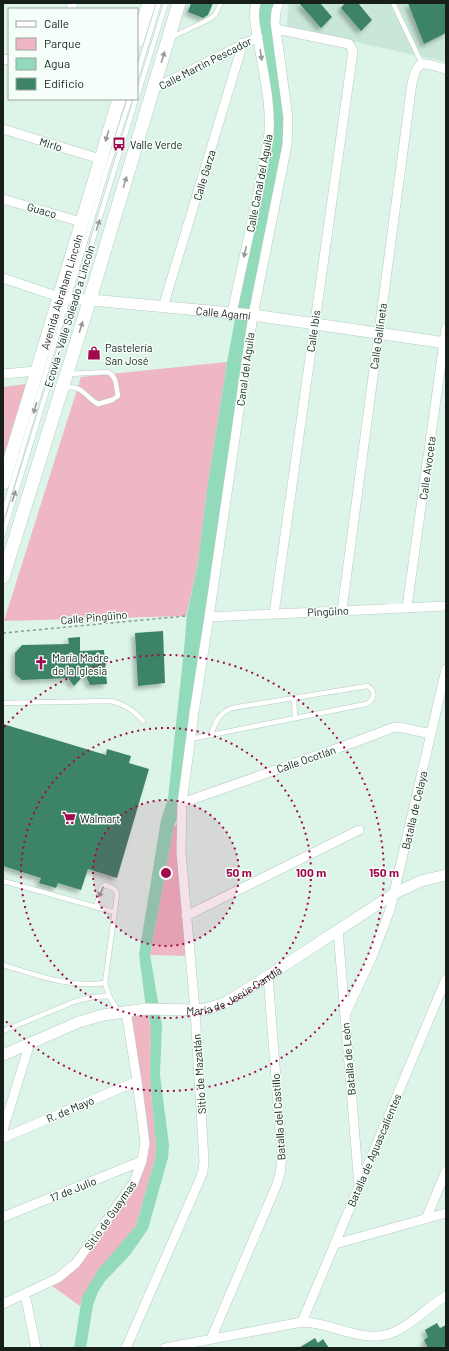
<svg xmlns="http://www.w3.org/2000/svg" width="449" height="1351" viewBox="0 0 449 1351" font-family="Barlow,sans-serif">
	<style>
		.built { fill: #c8e7d9 }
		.green { fill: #eeb7c3 }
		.water { fill: #91daba }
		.building { fill: #3c8367; filter: url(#shadow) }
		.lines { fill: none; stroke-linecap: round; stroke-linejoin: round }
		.service-casing { stroke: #b6ccc2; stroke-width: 5.5 }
		.minor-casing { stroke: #b6ccc2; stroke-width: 10 }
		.tertiary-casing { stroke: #b6ccc2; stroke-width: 12 }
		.secondary-casing { stroke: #b6ccc2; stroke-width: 14 }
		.path { stroke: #889990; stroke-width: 1.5; stroke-dasharray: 3 3; stroke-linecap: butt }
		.service { stroke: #fff; stroke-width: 4.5 }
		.minor { stroke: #fff; stroke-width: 9 }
		.tertiary { stroke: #fff; stroke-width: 11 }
		.secondary { stroke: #fff; stroke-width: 13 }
		.oneway { fill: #979a98 }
		.ring { fill: none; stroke: #a1094c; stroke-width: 2; stroke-dasharray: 2 4 }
		.labels { text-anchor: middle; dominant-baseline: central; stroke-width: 3; stroke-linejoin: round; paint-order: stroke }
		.street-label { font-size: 11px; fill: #171f1b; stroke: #f5fef9 }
		.poi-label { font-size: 11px; fill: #171f1b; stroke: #f5fef9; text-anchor: start }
		.centre { fill: #a1094c; stroke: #f5fef9; stroke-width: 2 }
		.ring-label { font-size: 12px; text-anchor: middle; font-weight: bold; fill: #a1094c; stroke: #f5fef9; stroke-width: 3; stroke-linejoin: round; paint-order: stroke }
	</style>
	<defs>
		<filter id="shadow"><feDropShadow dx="-3.5" dy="3.5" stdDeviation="2" flood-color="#0004"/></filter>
	</defs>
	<rect width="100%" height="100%" fill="#ddf5e9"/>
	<!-- built -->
	<path class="built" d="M289,3h157v59l-159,-35 1,-21z"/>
	<!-- green -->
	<path class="green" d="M227,362l-20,128 -9,73 -12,53 -182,5 77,-244z
		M26,384l-23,74v-71z
		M181,824l9,132 -40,-1 24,-129z
		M146,1009l5,18 -1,49 6,71 -1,12 -19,67 -54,71 -2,9 -32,-23 10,-5 66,-80 20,-45 -18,-142z"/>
	<!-- water -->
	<path class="water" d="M256,3h23l-3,8 12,107 -29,162 -77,523 -8,23 -24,129 12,70 -2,50 9,70 -1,13 -20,71 -18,26 -25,26 -7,11 -5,13 -7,43h-12l8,-51 16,-27 38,-44 19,-67 1,-12 -6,-71 1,-49 -6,-26 -6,-47 22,-134 7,-22 16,-148 3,-36 11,-51 9,-73 20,-128 41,-219z"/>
	<!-- building -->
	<path class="building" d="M191,3h22l-5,12 -5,3 -15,-6z
		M299,3h21l12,14 -11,11z
		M345,3h13l14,17 -11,11 -20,-23z
		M408,3h38v30l-22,11z
		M163,631l2,52 -27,3 -3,-53z
		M80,637v14l24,-1 3,34 -17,1 -5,-11 -11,12 -6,-8 -46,2 -7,-6v-21l7,-8 47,-1 -1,-6z
		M3,724l103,31 1,-6 24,7 -2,7 20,6 -32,109 -29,-9 -7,21 -23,-7 -2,5 -17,-5 2,-5 -38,-12z
		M437,1323l3,5 6,-3v23h-18l-4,-8 4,-3 -3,-7z
		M315,1338l3,5 5,-4 6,9h-30z"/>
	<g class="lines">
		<!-- service casing -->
		<g class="service-casing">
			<path id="service" d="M393,3l29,61
				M172,37l36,-17 7,-5 6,-12
				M137,75l22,-72
				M137,97l29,-94
				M64,387c7,0 14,0 19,5 6,4 7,8 15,12l14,-4 6,-4c-2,-9 -1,-20 -10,-24l-40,2
				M3,514l104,-345 23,-70
				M3,534c44,-145 89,-290 133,-435
				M294,698l1,20
				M3,703l108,-2c15,4 22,9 32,20
				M190,739l21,-4 155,-31c8,-4 11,-13 1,-18l-135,22c-13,5 -17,15 -21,27
				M3,881l111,31
				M96,907l6,-20 4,-2 10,5 1,5 -12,88 4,13 9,15
				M3,965c33,10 67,23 102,18
				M3,1031l73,-30 17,-4 16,-1"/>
		</g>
		<!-- minor casing -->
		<g class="minor-casing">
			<path id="minor" d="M71,9l2,-6
				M3,59l6,1
				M153,89l105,-52
				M3,129l97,30
				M3,199l78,23
				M3,278l56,19
				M163,307l80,-264
				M232,313l26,-120 11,-60c2,-28 -5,-58 -10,-87 -2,-13 -7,-30 -3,-43
				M3,374l33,-3
				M407,607l39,-279
				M342,610l70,-527c6,-27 12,-19 34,-14
				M274,614l79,-563 -4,-7 -73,-15
				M209,617l237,-11
				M182,803l173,-61 37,-14 7,-1 32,7
				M186,916l173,-86
				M338,930l21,256
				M345,1015l27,-58 18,-47 56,-241
				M3,1130l27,-87
				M3,1138l134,-57
				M3,1217l139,-56
				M426,1219l20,-48
				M335,1244l111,-31
				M25,1294l11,54
				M3,1304l55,-26 18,-15 58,-81 8,-21 3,-18 -8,-62 -11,-70
				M302,1322l144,-343
				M211,1339l66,-155 3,-10 2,-18 -14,-180
				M126,1348l74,-169 3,-8 1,-10 -9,-151 -14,-158 1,-49 12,-90 15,-96 44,-302 34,-170 1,-27 -13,-96 1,-11 3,-8
				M165,1348l137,-26c18,0 36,8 54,12 43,11 59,-20 90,-38"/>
		</g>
		<!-- tertiary casing -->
		<g class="tertiary-casing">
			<g id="tertiary">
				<path id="s1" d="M59,297l194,18 193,28"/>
				<path id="s2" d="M3,1055l76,-33 24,-7 43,-6 49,1 11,-1 19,-6 43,-27 127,-83 26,-12 25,-6"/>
			</g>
		</g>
		<!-- secondary casing -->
		<g class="secondary-casing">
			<g id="secondary">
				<path d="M137,41l12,-38"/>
				<path id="s3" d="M3,483l116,-384"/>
				<path d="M3,577l87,-278 89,-296"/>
			</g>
		</g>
		<!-- path -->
		<path class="path" d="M3,633l183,-17"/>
		<!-- service -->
		<use href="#service" class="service"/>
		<!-- minor -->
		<use href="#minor" class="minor"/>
		<!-- tertiary -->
		<use href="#tertiary" class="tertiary"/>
		<!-- secondary -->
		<use href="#secondary" class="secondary"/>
	</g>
	<!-- one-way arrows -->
	<defs><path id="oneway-solid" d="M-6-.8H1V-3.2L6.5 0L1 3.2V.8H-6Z"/></defs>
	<g class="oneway">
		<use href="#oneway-solid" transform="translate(261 55) rotate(81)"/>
		<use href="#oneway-solid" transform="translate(163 57) rotate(-73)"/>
		<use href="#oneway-solid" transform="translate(107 136) rotate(107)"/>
		<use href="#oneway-solid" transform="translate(125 182) rotate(-73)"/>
		<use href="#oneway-solid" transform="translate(98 225) rotate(-72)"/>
		<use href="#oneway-solid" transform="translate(245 252) rotate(103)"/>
		<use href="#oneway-solid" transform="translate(81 327) rotate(-73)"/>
		<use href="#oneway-solid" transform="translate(35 408) rotate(107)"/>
		<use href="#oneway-solid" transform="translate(14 496) rotate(-73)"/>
		<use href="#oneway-solid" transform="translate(101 892) rotate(113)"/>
	</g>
	<!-- distance rings -->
	<circle cx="166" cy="873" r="73" fill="#a1094c" fill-opacity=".12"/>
	<g class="ring">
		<circle cx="166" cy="873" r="73"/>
		<circle cx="166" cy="873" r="145"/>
		<path d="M4 727A218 218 0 1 1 4 1019"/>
	</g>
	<!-- icons -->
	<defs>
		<g id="bus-bare" transform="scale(1.08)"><path d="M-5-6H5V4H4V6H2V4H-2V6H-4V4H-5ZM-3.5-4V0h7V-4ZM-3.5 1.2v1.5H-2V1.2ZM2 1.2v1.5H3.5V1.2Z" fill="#a1094c" stroke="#f5fef9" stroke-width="2.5" paint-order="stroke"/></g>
		<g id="shop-bare" transform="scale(1.08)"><path d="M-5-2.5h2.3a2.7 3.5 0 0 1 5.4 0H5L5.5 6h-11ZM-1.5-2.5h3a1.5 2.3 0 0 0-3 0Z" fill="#a1094c" stroke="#f5fef9" stroke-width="2.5" paint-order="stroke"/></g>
		<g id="church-bare" transform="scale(1.08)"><path d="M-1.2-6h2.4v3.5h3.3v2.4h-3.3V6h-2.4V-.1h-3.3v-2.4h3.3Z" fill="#a1094c" stroke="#f5fef9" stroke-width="2.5" paint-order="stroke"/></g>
		<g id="supermarket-bare" transform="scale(1.08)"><path d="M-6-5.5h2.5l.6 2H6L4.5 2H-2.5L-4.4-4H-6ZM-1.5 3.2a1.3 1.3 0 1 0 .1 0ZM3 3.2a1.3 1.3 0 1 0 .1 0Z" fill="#a1094c" stroke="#f5fef9" stroke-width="2.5" paint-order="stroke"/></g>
	</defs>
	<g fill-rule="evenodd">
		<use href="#bus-bare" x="119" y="144"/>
		<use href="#shop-bare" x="94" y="353"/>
		<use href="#church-bare" x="41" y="663"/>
		<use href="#supermarket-bare" x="69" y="818"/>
	</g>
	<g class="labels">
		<!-- street labels -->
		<g class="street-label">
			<text transform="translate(205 63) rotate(-27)">Calle Martín Pescador</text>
			<text transform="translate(51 144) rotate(17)">Mirlo</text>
			<text transform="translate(204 175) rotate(-73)">Calle Garza</text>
			<text transform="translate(259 183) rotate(-79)">Calle Canal del Águila</text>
			<text transform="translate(42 210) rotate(16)">Guaco</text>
			<text stroke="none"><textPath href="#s3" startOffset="200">Avenida Abraham Lincoln</textPath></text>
			<text stroke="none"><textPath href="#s1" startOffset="165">Calle Agamí</textPath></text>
			<text transform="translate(69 316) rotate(-73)">Ecovía - Valle Soleado a Lincoln</text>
			<text transform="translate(313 331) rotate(-82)">Calle Ibis</text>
			<text transform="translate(378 336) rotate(-82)">Calle Gallineta</text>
			<text transform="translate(245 369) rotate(-82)">Canal del Aguila</text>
			<text transform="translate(427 468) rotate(-82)">Calle Avoceta</text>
			<text transform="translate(328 611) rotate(-3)">Pingüino</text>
			<text transform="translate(94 617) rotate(-5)">Calle Pingüino</text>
			<text transform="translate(306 759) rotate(-19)">Calle Ocotlán</text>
			<text transform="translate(414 810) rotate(-77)">Batalla de Celaya</text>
			<text stroke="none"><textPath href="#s2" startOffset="244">María de Jesús Candía</textPath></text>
			<text transform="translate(348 1059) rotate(-95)">Batalla de León</text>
			<text transform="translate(199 1074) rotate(-94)">Sitio de Mazatlán</text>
			<text transform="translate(70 1109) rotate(-23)">R. de Mayo</text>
			<text transform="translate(278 1117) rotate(-94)">Batalla del Castillo</text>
			<text transform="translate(374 1150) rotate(-67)">Batalla de Aguascalientes</text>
			<text transform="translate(73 1189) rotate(-22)">17 de Julio</text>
			<text transform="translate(110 1215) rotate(-55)">Sitio de Guaymas</text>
		</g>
		<!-- poi labels -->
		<g class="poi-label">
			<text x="130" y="144">Valle Verde</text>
			<text x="105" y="347">Pastelería<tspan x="105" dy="13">San José</tspan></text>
			<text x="52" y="657">María Madre<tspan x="52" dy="13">de la Iglesia</tspan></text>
			<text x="80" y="818">Walmart</text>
		</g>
	</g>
	<circle cx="166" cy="873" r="6" class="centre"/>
	<g class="ring-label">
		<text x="239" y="877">50 m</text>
		<text x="311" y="877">100 m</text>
		<text x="384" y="877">150 m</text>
	</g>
	<!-- border -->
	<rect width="449" height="1351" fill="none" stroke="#171f1b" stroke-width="8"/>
	<!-- legend -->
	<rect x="8" y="8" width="130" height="92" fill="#f5fef9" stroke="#9ca5a0"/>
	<rect x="16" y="21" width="20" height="6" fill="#ffffff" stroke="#9ca5a0"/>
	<text x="44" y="28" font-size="12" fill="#171f1b">Calle</text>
	<rect x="16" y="38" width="20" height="12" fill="#eeb7c3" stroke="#9ca5a0"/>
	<text x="44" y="48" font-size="12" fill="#171f1b">Parque</text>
	<rect x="16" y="58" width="20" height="12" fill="#91daba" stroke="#9ca5a0"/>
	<text x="44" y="68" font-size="12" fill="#171f1b">Agua</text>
	<rect x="16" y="78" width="20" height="12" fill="#3c8367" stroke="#9ca5a0"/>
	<text x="44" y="88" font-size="12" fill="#171f1b">Edificio</text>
</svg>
